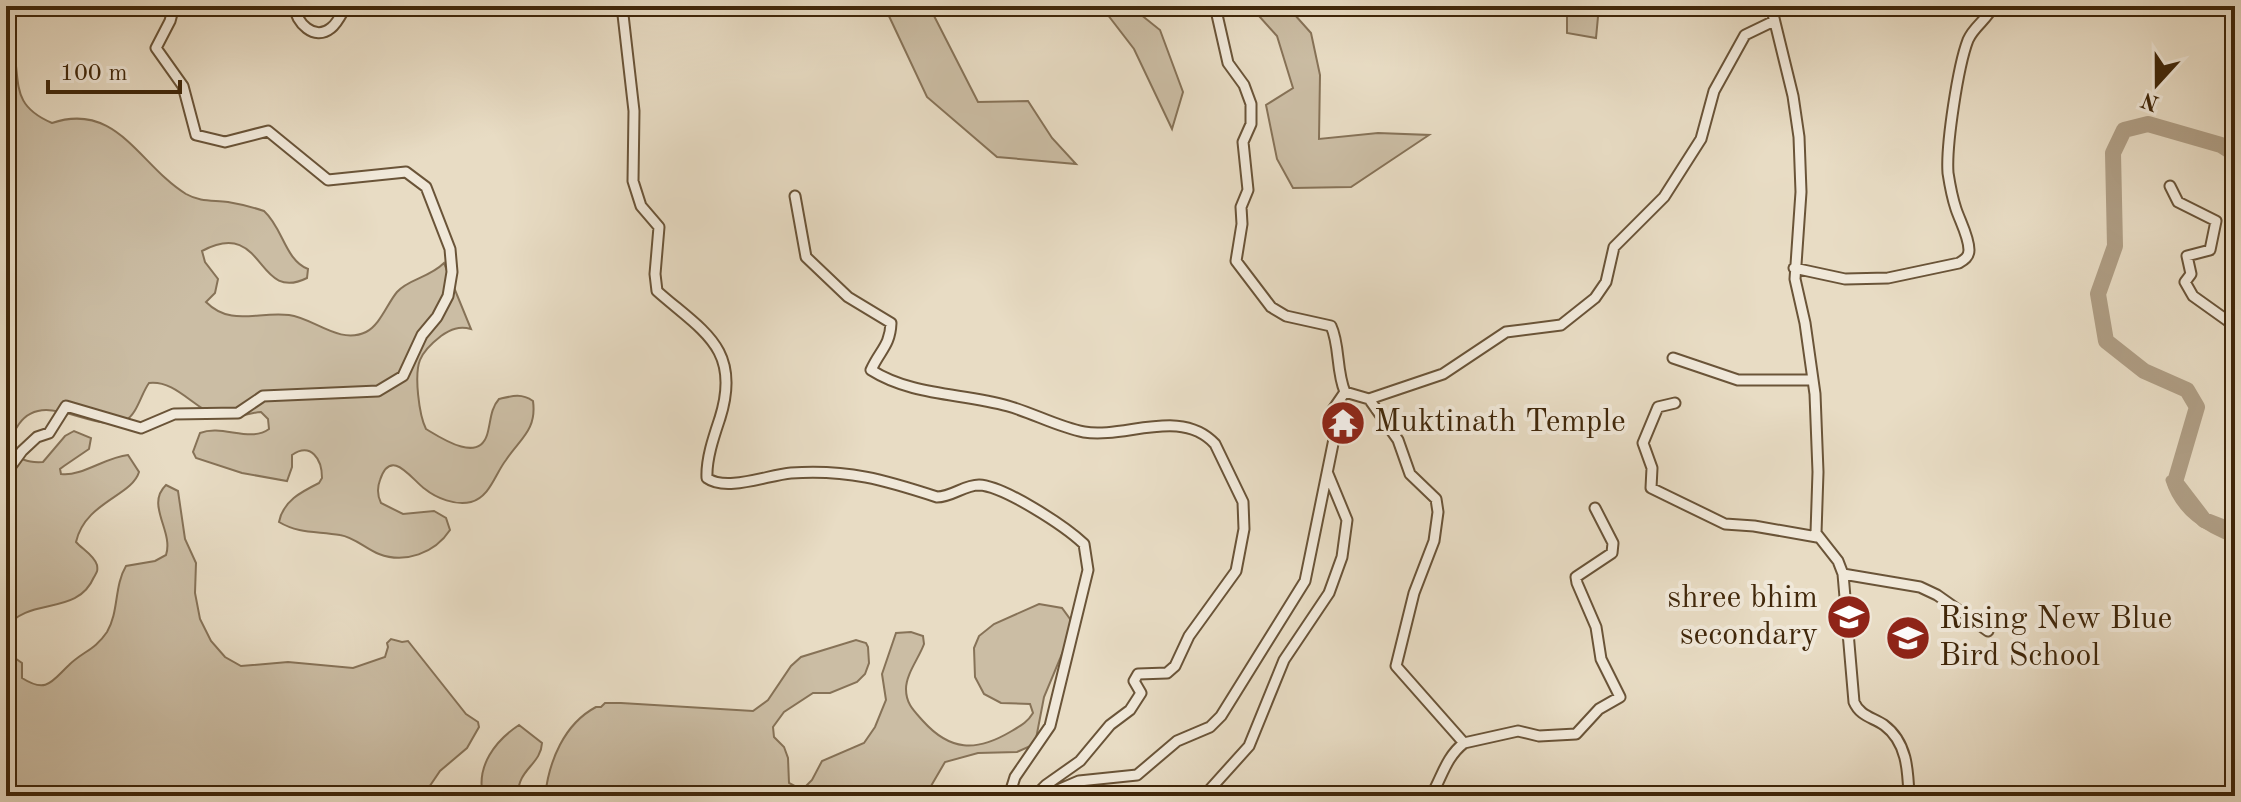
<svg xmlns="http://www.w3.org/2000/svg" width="2241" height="802" viewBox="0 0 2241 802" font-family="'Old Standard TT',serif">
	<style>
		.green { fill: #cbbda4; stroke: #867257; stroke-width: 2 }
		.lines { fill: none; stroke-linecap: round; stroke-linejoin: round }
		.canal { stroke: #af9e85; stroke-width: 9 }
		.river { stroke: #af9e85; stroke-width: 16 }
		.minor-casing { stroke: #6a5438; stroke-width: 13 }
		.minor { stroke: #f0e8d9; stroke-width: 9 }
		.labels { text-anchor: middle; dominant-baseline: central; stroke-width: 8; stroke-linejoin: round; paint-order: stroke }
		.poi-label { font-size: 32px; fill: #40270a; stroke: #f0e8d9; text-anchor: start }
	</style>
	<rect width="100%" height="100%" fill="#e8dcc4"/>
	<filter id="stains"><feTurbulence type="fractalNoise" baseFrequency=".0025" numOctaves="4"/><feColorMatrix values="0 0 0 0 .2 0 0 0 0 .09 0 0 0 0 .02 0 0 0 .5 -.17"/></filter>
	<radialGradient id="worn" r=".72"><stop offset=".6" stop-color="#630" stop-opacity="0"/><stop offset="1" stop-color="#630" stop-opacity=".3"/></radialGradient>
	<!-- green -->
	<path class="green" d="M878,6h51l49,96 50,-1 24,37 24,26 -79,-7 -70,-60 -39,-83z
		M1101,6h29l30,24 23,62 -11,37 -38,-80z
		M1250,6h37l24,27 9,42 -1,64 59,-6 51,2 -78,52 -58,1 -16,-29 -11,-54 27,-17 -16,-52z
		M1570,6h29l-3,32 -29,-5v-21z
		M6,44l7,2c8,37 -3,59 39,77 65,-22 88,43 134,71 14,8 27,6 42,8 12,2 24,5 36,9 19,17 21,49 44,58l-1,9c-52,26 -41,-61 -105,-27l3,11 13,17 -3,14 -9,9c25,25 52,9 83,13 25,3 50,30 77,17 14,-7 21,-28 31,-40 11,-13 32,-14 47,-29l27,66c-12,-3 -20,0 -30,7 -9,7 -17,14 -21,24 -6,15 -1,55 6,69 15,9 52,34 61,6 4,-13 3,-26 12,-36 13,-3 22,-6 34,2 4,29 -13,38 -27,59 -11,14 -16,37 -35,42 -15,4 -35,-4 -46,-13 -13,-9 -34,-43 -45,-9 -3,8 -3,15 1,23l22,11 31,-3 12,7 4,12c-15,23 -45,34 -71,24 -13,-5 -25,-17 -39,-19 -22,-4 -41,-1 -61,-13 4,-21 22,-30 40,-39l3,-5c0,-19 -11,-36 -30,-23v12l-5,14 -45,-8 -46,-15 -3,-6 7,-19c22,-9 50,10 69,-4l-1,-10 -7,-7c-15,1 -29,9 -44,4 -24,-8 -41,-36 -68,-33 -8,11 -12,31 -23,37 -32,15 -81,-32 -107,4 -5,7 -9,14 -9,23 8,13 18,16 33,15l22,-26 9,-5 17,7 -2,11 -25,17 -4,3 1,5c20,3 45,-17 67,-19l11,17c-7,24 -54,30 -63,70 6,7 18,13 21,23 1,6 0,7 -3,12 -17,40 -65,19 -88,51z
		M166,485l12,6 7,48 11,24 -1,30 5,26 11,22 14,16 16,9 47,-4 65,6 32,-11 3,-10 -1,-4 4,-4 11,3 6,-1 58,73 12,8 1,5 -12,21 -27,23 -17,25h-417v-144l16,11v15c25,16 30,3 47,-13 13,-13 26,-15 38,-33 12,-20 7,-46 19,-66l29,-5 11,-6c8,-24 -21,-50 0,-70z
		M1039,604l23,4 8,11 2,11 -28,67 -9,47 -18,8 -39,1 -33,9 -14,24 -1,10h-385c4,-35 19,-72 51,-89h5l4,-4h16l132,8 15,-11 23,-34 10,-9 55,-17 10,3 2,4 1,16 -4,11 -8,8 -27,11h-17l-29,19 -11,15 1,10 10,10 4,11 1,25 13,7 10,-10 10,-19 42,-18 11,-16 11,-27 -4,-26 14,-41 15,-1 12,4 1,8c-5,14 -18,30 -18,45 0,15 8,22 17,32 27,30 53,31 87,11 10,-6 17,-9 23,-19l-3,-9 -29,-1 -17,-9 -9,-17 -1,-29 5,-12 15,-12z
		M519,725l23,18c-1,22 -25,26 -24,53h-35c-7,-30 12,-55 36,-71z"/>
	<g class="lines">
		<!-- canal -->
		<path class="canal" d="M2170,480c10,32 36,48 65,59"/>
		<!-- river -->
		<path class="river" d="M2235,154l-14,-9 -73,-21 -24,6 -11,23 2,93 -17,48 8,47 38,30 43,19 10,17 -22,75 29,38 31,12"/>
		<!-- minor casing -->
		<g class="minor-casing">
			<path id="minor" d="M294,6c2,16 20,36 37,22 6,-4 11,-15 15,-22
				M622,6l12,105 -1,70 8,25 18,21 -4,47 2,17c45,40 85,57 63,127 -6,18 -14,41 -13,60 19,14 61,-3 84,-5 57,-4 94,7 146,24 15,0 27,-12 42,-12 25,1 86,41 105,59l4,26 -38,156 -35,51 -6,19
				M1215,6l13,57 16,22 7,19v20l-8,18 5,48 -7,17 1,17 -6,37 35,46 15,9 45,10c9,19 5,45 14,66
				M1771,6l22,90 6,41 2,55 -6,87 10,44 10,71 3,78 -2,61 22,28 5,13 11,128c6,14 18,15 30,23 23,17 24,45 25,71
				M2170,186l8,16 38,19 -6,29 -23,6 4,18 -6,8 8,14 42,30
				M795,196l11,61 42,40 43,26c-1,23 -11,27 -20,47 41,26 91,23 137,36 25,7 50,21 76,26 41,7 97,-25 131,12l28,58 1,27 -8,42 -47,65 -14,30 -8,7 -29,1 -4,7 7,12 -11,17 -20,15 -30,36 -34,24 -11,11
				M1794,268l51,11 43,-1 71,-15c5,-3 10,-6 10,-13 0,-13 -9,-29 -13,-41 -4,-12 -6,-23 -8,-36 -2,-28 10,-107 20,-133 6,-14 20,-21 25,-34
				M1673,358l65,22h74
				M1369,399l29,41 12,34 26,25 2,13 -4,29 -20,52 -18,73 68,77 54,-12 21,5 37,-2 23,-25 21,-12 -19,-38 -5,-32 -19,-44 -1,-6 36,-24 1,-10 -18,-35
				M1675,403l-17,4 -15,36 9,25 -1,20 74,36 29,2 63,11
				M6,473l16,-22 15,-14 12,-4 17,-27 75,22 33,-14 64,-1 25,-17 115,-5 25,-15 19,-41 15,-18 11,-21 4,-24 -2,-23 -24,-62 -20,-15 -78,8 -60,-49 -43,11 -29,-7 -13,-49 -27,-38 14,-27 4,-15
				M1843,574l77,13 17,8 51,36
				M1044,796l35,-15 58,-6 40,-34 33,-14 11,-11 84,-135 30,-147 -3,-23 13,-19 24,7 74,-25 63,-42 55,-7 34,-27 11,-16 8,-35 50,-50 37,-58 13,-48 31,-56 29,-14
				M1204,796l45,-50 35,-86 45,-67 13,-36 5,-37 -19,-46
				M1431,796c11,-19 15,-39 33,-53"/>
		</g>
		<!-- minor -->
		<use href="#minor" class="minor"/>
	</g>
	<!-- icons -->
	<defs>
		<g id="temple-disc" transform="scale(2.3)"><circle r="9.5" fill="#8f2418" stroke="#f0e8d9"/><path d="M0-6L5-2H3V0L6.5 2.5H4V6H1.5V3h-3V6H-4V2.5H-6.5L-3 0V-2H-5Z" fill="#fff"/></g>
		<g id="school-disc" transform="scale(2.3)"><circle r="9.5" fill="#8f2418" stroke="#f0e8d9"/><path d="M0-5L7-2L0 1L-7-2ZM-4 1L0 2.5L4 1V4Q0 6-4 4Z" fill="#fff"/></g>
	</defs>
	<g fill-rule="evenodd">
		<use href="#temple-disc" x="1343" y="423"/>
		<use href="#school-disc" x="1849" y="617"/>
		<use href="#school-disc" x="1908" y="638"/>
	</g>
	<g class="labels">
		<!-- poi labels -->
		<g class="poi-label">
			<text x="1374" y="423">Muktinath Temple</text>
			<text x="1818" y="599" text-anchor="end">shree bhim<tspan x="1818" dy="37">secondary</tspan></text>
			<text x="1939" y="620">Rising New Blue<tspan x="1939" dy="37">Bird School</tspan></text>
		</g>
	</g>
	<!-- margin -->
	<rect width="2241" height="802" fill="none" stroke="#e8dcc4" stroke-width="32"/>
	<rect x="8" y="8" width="2225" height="786" fill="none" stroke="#40270a" stroke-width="4"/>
	<rect x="16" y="16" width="2209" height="770" fill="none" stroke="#40270a" stroke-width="2"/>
	<!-- north arrow -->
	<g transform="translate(2157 84) rotate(201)" stroke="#f0e8d9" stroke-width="6" paint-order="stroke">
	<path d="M0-6L14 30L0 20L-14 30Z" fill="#40270a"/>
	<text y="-12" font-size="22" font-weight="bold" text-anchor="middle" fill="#40270a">N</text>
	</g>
	<!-- scale -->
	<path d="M48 80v12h132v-12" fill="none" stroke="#40270a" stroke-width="4"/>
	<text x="60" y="80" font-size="24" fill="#40270a" stroke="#f0e8d9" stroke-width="6" paint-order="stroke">100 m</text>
	<rect width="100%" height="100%" filter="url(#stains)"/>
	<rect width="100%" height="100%" fill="url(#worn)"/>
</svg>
